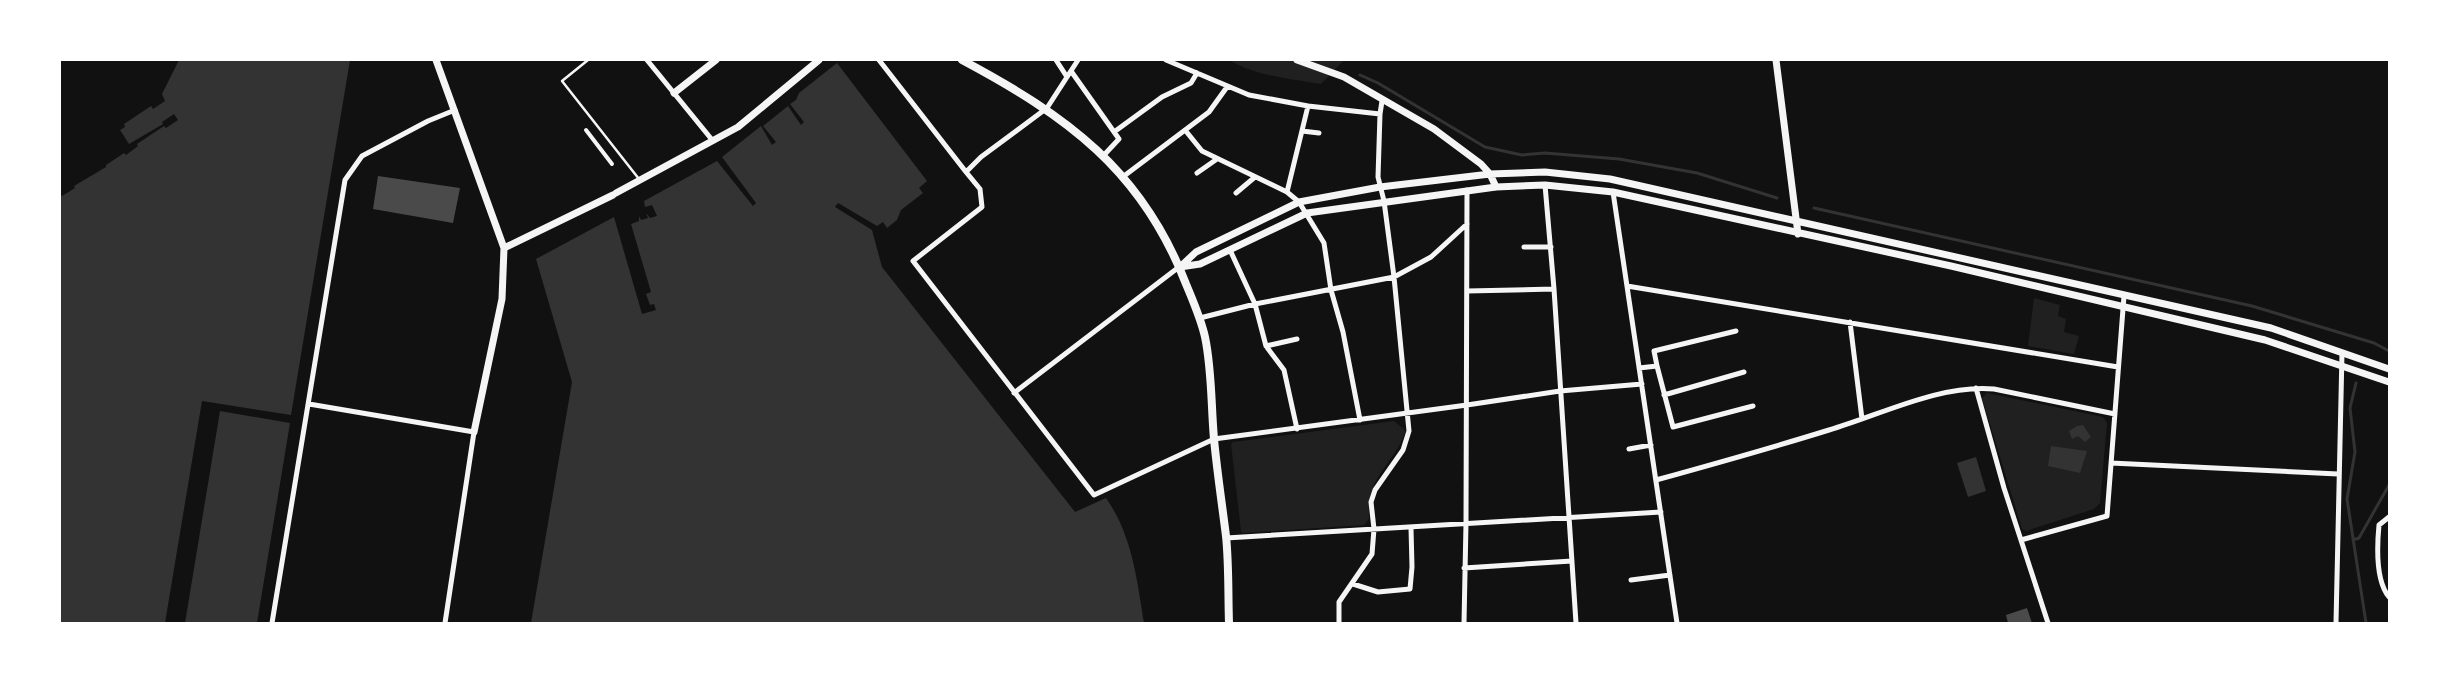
<svg xmlns="http://www.w3.org/2000/svg" width="2449" height="683" viewBox="0 0 2449 683" font-family="'DejaVu Sans',sans-serif">
	<style>
		.green { fill: #202020 }
		.water { fill: #333 }
		.lines { fill: none; stroke-linecap: round; stroke-linejoin: round }
		.stream { stroke: #333; stroke-width: 3 }
		.building { fill: #4a4a4a }
		.service { stroke: #f5f5f5; stroke-width: 2.5 }
		.pedestrian { stroke: #f5f5f5; stroke-width: 4 }
		.minor { stroke: #f5f5f5; stroke-width: 5 }
		.tertiary { stroke: #f5f5f5; stroke-width: 7 }
		.secondary { stroke: #f5f5f5; stroke-width: 8 }
	</style>
	<rect width="100%" height="100%" fill="#111"/>
	<!-- green -->
	<path class="green" d="M1229,60h115l-23,24c-31,-5 -65,-8 -92,-24z
		M2034,298l26,7 -2,11 8,3 -2,13 15,4 -5,18 -46,-8z
		M1987,393l116,24 4,6 -7,80 -6,6 -68,22 -4,-2 -40,-131z
		M1394,421l12,10c-14,37 -40,44 -37,88l-5,6 -121,8 -2,-2 -10,-87 2,-2z"/>
	<!-- water -->
	<path class="water" d="M179,60h171l-59,355 -89,-14 -37,222h-105v-428l2,1 13,-8 -1,-2 32,-19v-2l18,-12 2,2 12,-9 -1,-2 27,-18 2,2 12,-8 -4,-6 -12,8 1,2 -34,20 -9,-14 5,-3 -1,-3 27,-18 2,3 12,-8 -3,-7 -46,30 46,-30z
		M837,63l90,118 -8,7 4,5 -22,17 -4,10 -10,8 -4,-6 -6,4 -39,-23 -3,4 37,23 10,37 193,245 31,-14c26,37 31,81 38,125h-613l41,-241 -36,-123 78,-42 28,97 14,-4 -2,-6 -4,1 -4,-11 5,-2 -20,-68 8,-3v-5l2,4 7,-2 -2,-5 4,5 7,-2 -5,-11 -7,2 -1,-6 73,-40 36,45 3,-3 -34,-46 39,-31 11,19 4,-3 -13,-16 25,-20 13,19 3,-3 -14,-18 6,-4 3,-7z
		M220,411l70,12 -33,200h-72z
		M2083,425l8,12 -6,5 -7,-6 -6,3 -3,-8 8,-5z
		M2051,446l36,5 -7,22 -32,-7z
		M1976,457l10,34 -18,6 -11,-34z"/>
	<g class="lines">
		<!-- stream -->
		<path class="stream" d="M1360,75l18,8 107,64 37,8 23,-2 74,6 78,14 80,25
			M1814,208l438,98 122,37 15,8
			M2356,383l-6,25 5,44 -8,47 19,124
			M2353,540l6,-2 30,-53"/>
	</g>
	<!-- building -->
	<path class="building" d="M378,176l82,12 -7,35 -80,-14z
		M2027,608l5,15h-24l-2,-8z"/>
	<g class="lines">
		<!-- service -->
		<path class="service" d="M588,60l-26,21 77,98"/>
		<!-- pedestrian -->
		<path class="pedestrian" d="M586,130l26,34"/>
		<!-- minor -->
		<path class="minor" d="M647,60l66,81
			M879,60l87,112 15,-15 66,-49 31,-48
			M1056,60l11,17
			M1166,60l83,35 59,11 72,8 2,-13
			M1071,71l48,68 -15,16
			M1185,130l17,21 85,41 12,10 25,41 7,47 12,42 17,88
			M1302,131l17,2
			M1114,132l48,-35 29,-14 6,-10
			M966,172l14,17 2,18 -69,54 181,234 120,-56 253,-34 93,-14 82,-7
			M1197,173l20,-14
			M1124,176l85,-64 18,-25
			M1545,185l9,104 22,334
			M1287,192l21,-86
			M1613,192l64,431
			M1236,193l19,-16
			M1524,247h27
			M1230,250l25,54 11,42 18,24 13,59
			M1627,286l491,81
			M1467,291l87,-2
			M1200,318l55,-14 139,-27 37,-20 36,-33
			M1850,322l12,97
			M1266,346l31,-7
			M1657,366l16,61 80,-21
			M1639,368l18,-2 -3,-15 82,-20
			M1976,388l28,100 44,135
			M1014,393l165,-126
			M1664,395l80,-23
			M309,404l165,28 -29,191
			M1629,449l22,-4
			M2111,463l227,11
			M1656,480c58,-16 115,-32 173,-50 51,-15 111,-46 165,-41l121,25
			M2389,517l-10,8c-2,21 -4,55 10,72
			M1226,538l435,-26
			M2021,540l86,-24 17,-220
			M1464,568l108,-7
			M1631,580l39,-5
			M1353,584l25,8 32,-3 2,-22 -1,-39
			M272,623l73,-443 17,-24 66,-35 27,-11
			M1339,623v-21l33,-48 2,-25 -3,-27 4,-12 28,-40 6,-19 -15,-154 -10,-76 -6,-24 2,-63
			M1464,623l2,-100 1,-333
			M2336,623l6,-270"/>
		<!-- tertiary -->
		<path class="tertiary" d="M436,60l68,188 -2,51 -28,133
			M1297,60l47,17 90,52 47,35 9,10 6,13
			M1776,60l22,174
			M674,93l42,-33
			M616,193l122,-66 81,-67
			M504,248l109,-53
			M1180,267l16,-15 103,-50 81,-15 110,-13 55,-2 65,7 661,149 118,41
			M1180,267l20,-3 107,-51 189,-26 49,-2 68,7 338,74 314,74 124,42"/>
		<!-- secondary -->
		<path class="secondary" d="M962,60c105,56 180,110 224,224 7,17 15,35 19,53 7,33 6,68 9,102 3,32 8,65 12,97 3,29 2,58 3,87"/>
	</g>
	<!-- border -->
	<rect width="2449" height="683" fill="none" stroke="#ffffff" stroke-width="122"/>
</svg>
